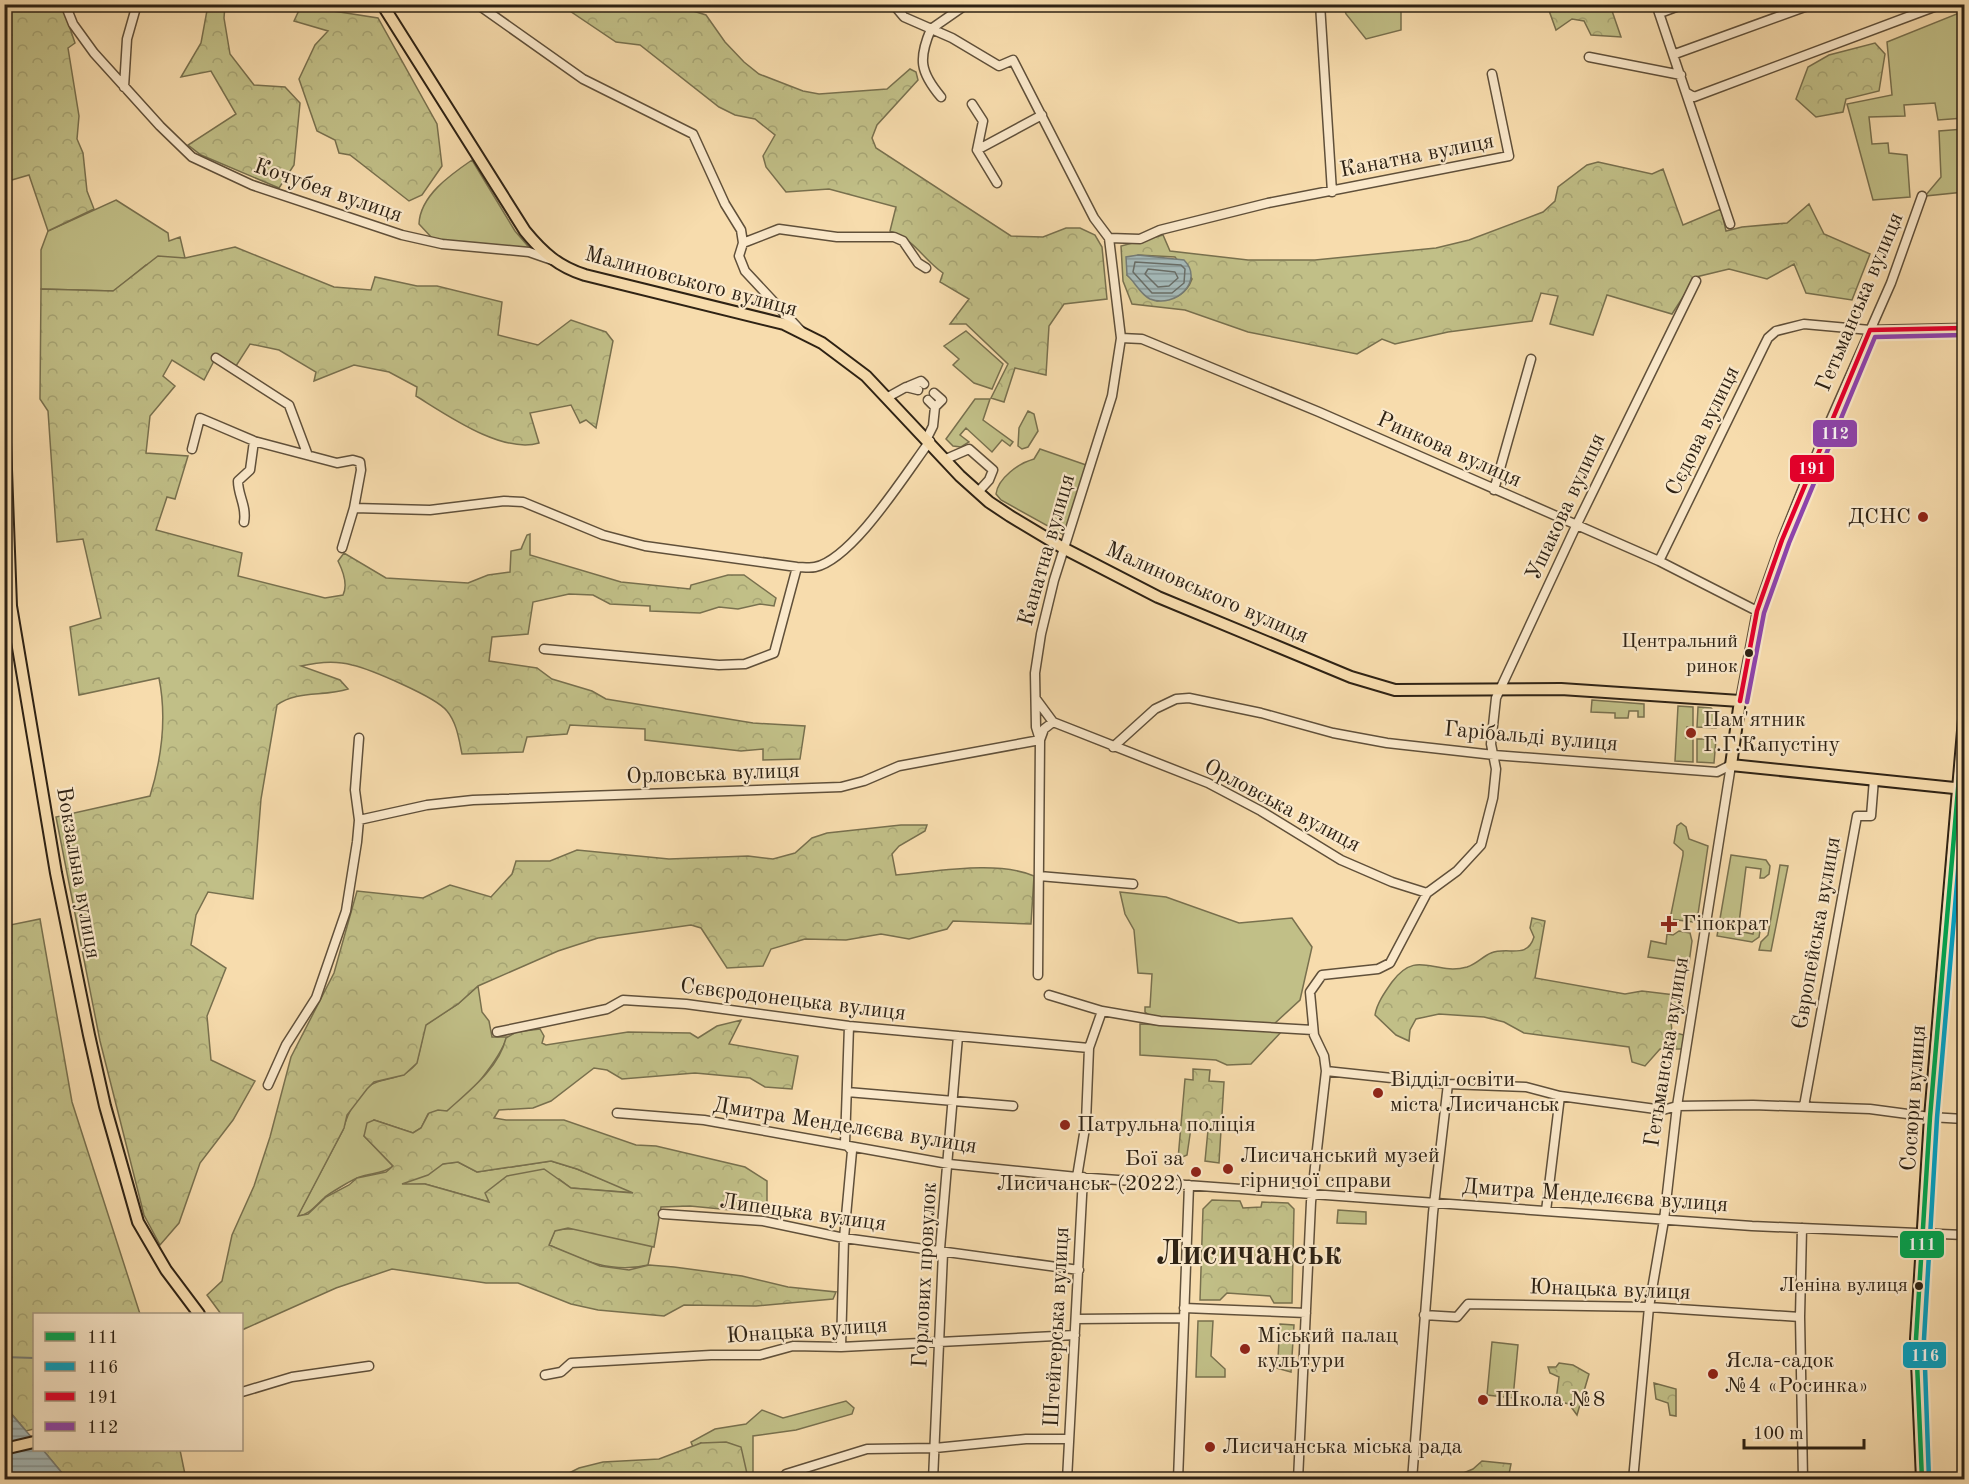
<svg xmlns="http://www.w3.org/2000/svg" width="1969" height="1484" viewBox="0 0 1969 1484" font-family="'Old Standard TT',serif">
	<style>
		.green { fill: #c1bf87; stroke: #78704e; stroke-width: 1.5 }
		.forest { fill: url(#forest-crowns); stroke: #78704e; stroke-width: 1.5; fill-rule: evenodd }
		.water { fill: url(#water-rules); stroke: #757c76; stroke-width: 1.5 }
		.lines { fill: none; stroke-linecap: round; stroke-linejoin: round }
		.shore { stroke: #696d66; stroke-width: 1.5 }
		.stream { stroke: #757c76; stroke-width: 2 }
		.minor-casing { stroke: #60503a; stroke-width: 11 }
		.major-casing { stroke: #2e2214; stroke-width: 14 }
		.minor { stroke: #fae8ca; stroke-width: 8 }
		.major { stroke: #f7dcad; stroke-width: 10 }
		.bus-1-casing { stroke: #fae8ca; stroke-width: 9 }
		.bus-2-casing { stroke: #fae8ca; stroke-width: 9 }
		.bus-3-casing { stroke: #fae8ca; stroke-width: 9 }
		.bus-4-casing { stroke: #fae8ca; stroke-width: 9 }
		.bus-1 { stroke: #00a651; stroke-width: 4.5 }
		.bus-2 { stroke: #02a2c5; stroke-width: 4.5 }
		.bus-3 { stroke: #e4002b; stroke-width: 4.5 }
		.bus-4 { stroke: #8e44ad; stroke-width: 4.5 }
		.poi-dot { fill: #8f2418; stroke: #fae8ca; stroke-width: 2 }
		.bus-dot { fill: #2e2214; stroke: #fae8ca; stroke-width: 2 }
		.labels { text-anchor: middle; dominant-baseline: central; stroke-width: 4.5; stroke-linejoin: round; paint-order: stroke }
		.bus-label { font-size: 20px; fill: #2e2214; stroke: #fae8ca; text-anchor: end }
		.street-label { font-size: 22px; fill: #2e2214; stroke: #fae8ca }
		.poi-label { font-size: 22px; fill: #2e2214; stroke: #fae8ca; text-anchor: start }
		.town-label { font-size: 34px; font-weight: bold; fill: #2e2214; stroke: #fae8ca }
		.line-badge { stroke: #fae8ca; stroke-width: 2 }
		.badge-label { font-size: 16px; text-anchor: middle; font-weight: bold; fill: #fff }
	</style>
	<defs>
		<pattern id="forest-crowns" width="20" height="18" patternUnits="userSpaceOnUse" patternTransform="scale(1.5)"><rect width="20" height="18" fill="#c1bf87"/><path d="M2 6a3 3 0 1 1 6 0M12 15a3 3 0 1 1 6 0" fill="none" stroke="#a6a474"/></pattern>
		<pattern id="water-rules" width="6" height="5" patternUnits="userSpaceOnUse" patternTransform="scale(1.5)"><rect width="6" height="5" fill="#a4b8b7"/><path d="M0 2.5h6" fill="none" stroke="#869594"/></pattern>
	</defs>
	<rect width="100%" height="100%" fill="#f7dcad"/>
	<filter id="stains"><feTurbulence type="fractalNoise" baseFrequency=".00333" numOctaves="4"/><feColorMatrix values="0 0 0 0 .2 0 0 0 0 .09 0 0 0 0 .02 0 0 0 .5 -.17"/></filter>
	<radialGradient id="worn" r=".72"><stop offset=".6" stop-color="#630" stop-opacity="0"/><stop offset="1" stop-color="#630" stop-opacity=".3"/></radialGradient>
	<!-- green -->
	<path class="green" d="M1343,5h58v25l-35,9 -20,-25z
		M1964,11v107l-26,2 -3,-17 -31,2 1,11 -36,1 3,27 16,-1 1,10 18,2 3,42 -37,3 -26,-96 45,-9 -5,-53z
		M1964,129v63l-39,4 16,-19 -2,-46z
		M472,160l43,71 18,21 -100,-13 -14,-15c1,-28 31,-49 53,-64z
		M116,200l52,33 1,8 11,-4 5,21 -39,7 -32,26 -73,-2v-39l7,-19z
		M966,331l37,33 -11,25 -18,-6 -21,-18 6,-6 -15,-13z
		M975,399h15l-7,21 30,22 -3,4 -8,-6 -10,12 -26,-24 -6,7 9,7 -8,5 -8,-1 -7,-7z
		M1028,411l6,3 4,17 -10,16 -6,2 -4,-3 1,-18z
		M1040,449l49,17 -21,67 -4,2 -63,-35 -5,-6c2,-16 23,-31 38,-35z
		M1592,700l52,4v13h-6v-6h-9l-1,7h-13v-5l-24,-1z
		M1678,706l15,1v20h-6l-1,11h7v24l-18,-1z
		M1698,707l13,1 6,6 -1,14 -19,-1z
		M1697,739h19l-2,24 -17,-1z
		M1681,823l5,4 3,12 19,7 -10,68 -5,8 -23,-3 13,-64v-4l-9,-8 3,-17z
		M1731,855l35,5 4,6 -1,8 -5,4h-4l1,-9 -15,-2 -8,64 15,3 2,-10 6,1 -2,12 -7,5 -35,-6z
		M1780,865l8,1 -17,85 -12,-1 2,-8 7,-7z
		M1120,892l46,5 73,26 53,-5 20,29 -12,53 -26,24 -122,-7 -7,-5v-5h5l2,-33 -14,-1 -4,-43 -9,-16z
		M1679,931l11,2 2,8 -3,22 -41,-6 3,-16 15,3 1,-10 6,1z
		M478,986l4,26 7,9 3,16h15c-7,21 -40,64 -60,74 -5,2 -13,2 -19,3l-7,14 -8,5 -39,-13 -10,16 29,30c-11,9 -23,6 -36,12 -5,2 -29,16 -33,20 -10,9 -14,16 -27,19l46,-87c4,-16 17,-43 34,-48 14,-5 27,-4 38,-17 4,-6 8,-31 10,-40l33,-21z
		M1140,1024l143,6 -32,34 -24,1 -11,-5 -76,-5z
		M551,1161l26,8 59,24 -65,-5 -12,-9 -70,23 -64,-18 -27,1 43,-21 17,-2 19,10z
		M1338,1210l28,2v12l-29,-1z
		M566,1229h12l74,17 -4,19c-36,9 -67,-5 -99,-20l6,-15z
		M1198,1321h15l-2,35 14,13v8h-29z
		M1280,1324l14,1 -3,47 -18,-5 5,-9z
		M1492,1342l26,3 -5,53 -26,-3z
		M846,1401l8,7 -2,6 -56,16 -43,6v37l-5,5 -47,-35 -8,4 -2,-5 24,-13 31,-5 16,-14 21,8z"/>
	<!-- forest -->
	<path class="forest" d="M5,5h57l13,38 -7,5 11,68 -2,23 6,14 4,38 7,18 -46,22 -19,-56 -24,7z
		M208,5h17l-1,13 6,36 24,31 31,2 15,16 -6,62 -15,23 -78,-33 -13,-10 48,-31 -25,-43 -30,6 20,-34z
		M561,5h113l32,10 19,27 19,20 15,12 44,17 16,3 68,-5 23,-20 6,3 2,8 -41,45 -5,13 4,10 135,88 32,1 23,-9h14l15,7 7,12 5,52 -43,5 -15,22 -3,49 -31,-7 -11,34 -13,-4 17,-34 -42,-40h-16l19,-25 -29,-17 3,-9c-21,-15 -27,-32 -53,-42l6,-24 -67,-18 -43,3 -20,-25 -3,-11 12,-21 -20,-16 -20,-4 -16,-8 -79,-62 -24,-3z
		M1547,5h63l11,32 -30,-2 -7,-14 -12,-2 -16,11z
		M301,6l77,12 59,106 5,42 -20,29 -13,6 -59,-46 -11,-2 -4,-13 -18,-9 -18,-52 16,-34 13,-14 -34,-10z
		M1875,43l10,11 -6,37 -33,8 -3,13 -27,5 -20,-18 12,-32 21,-12z
		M1598,162l54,12 11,-5 20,56 38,-16 5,22 16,-4 45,-4 22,-19 15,30 46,20 -18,46 -46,-7 -12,-29 -27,15 -38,-10 -33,8 -24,37 -65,-19 -14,40 -43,-11 8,-28 -17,-3 -9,28 -84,11 -53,12 -13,-5 -25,15 -109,-22 -63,-22 -53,-6 -9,-23 -2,-35 42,-11 7,16 78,9h67l121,-12 33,-8 74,-28 12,-11 3,-14 29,-22zM1138,255l37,2 17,22c-6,17 -19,20 -35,22l-30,-26z
		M235,247l99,40 37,3 4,-13 42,9h20l65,16 -4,33 40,10 33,-25 35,12 7,9 -17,87 -10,-8 -6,3 -9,-18 -41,8 9,30c-37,11 -92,-28 -123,-47l1,-9 -28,-15 -35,-7 -40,16 2,-9 -37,-22 -29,-6 -14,22 -22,-5 -10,19 -32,-20 -9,16 12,10 -25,30 -4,37 42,3 -13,43 -8,-2 -11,33 86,23 -4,23 87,22 18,-3c5,-10 0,-24 -5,-34l6,-8 42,25 82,5 20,-8 22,-3 1,-21 10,-2 6,-14 3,-1v21l91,27 69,7 1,-4 37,-10h16l32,23 -2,8 -14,-2 -22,5 -19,-2 -19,6 -50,-2v-5l-40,-2 -17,-9 -24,-1 -36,8 -5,32 -36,3 -3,24 48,7 15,11 40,12 14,8 147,24 52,3 -5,33 -37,1v-11l-22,2 -96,-11v-11l-75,-4 -3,9 -40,3 -4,15 -61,2c-3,-14 -5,-31 -15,-43 -11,-14 -77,-42 -95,-46 -17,-5 -34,-3 -51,1l39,14 8,9c-24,8 -51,1 -71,16l-16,94 -8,100 -45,-7 -12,23 -5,30 35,23 -19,48 4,44 44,21 -22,39 -33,43 -21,60 -19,22 -16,-30 -44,-174 -44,-224 94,-21c12,-39 17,-78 9,-118l-80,17 -9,-68 31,-9 -18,-79 -26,3 -9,-131 -8,-12 1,-110 72,2 45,-35 27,2z
		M901,825h26l-2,6 -26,15 -7,8 4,21c39,-3 101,-15 138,1l-3,48 -78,-3 -6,8 -38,10 -28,-5 -35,6 -41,-1 -34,10 -8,17 -36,2 -26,-40 -10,-3 -93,13 -40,13 -80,35 -20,18 -32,21 -9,38 -13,12 -30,7 -7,7 -20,26 -3,13 -46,88 10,-2 18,-17 23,-12 8,-7 29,-6 7,-6 -29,-30 3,-13 7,-3 39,13 8,-5 8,-15 9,-3 9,1c22,-20 52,-43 59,-73l10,-6 24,-3 4,7 -2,7 4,2 82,-13 62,1 8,5 19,-12 24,-6 -12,24 69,12 -6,33 -27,-2 -15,-9 -55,-5 -73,6 -15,-9 -13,-2 -43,33 -18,7 -34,2 -5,8 12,2h58l72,25 20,1 89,21 22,14v22l-6,6 -9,3 -62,-6 -29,1 -7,40 -86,-19 -13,3 -6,14 51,21 29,4 20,-5 25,2 68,9 46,11 48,5 -3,7 -77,7 -72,-1 -20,11 -66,-6 -27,-6 -53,-21h-32l-94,-14 -56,19 -94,42v-16h-21l-14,-19 15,-14 10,-46 22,-49 16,-49 21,-80 43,-84 23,-82 66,7 27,-13 41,12 21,-23 4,-13h34l27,-11 92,9 79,-3 25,3 22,-6 17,-15 15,-5zM551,1161l26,8 56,24 -62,-5 -27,-19 -37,7 -22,17 4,9 -64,-18h-23l26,-9 15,-11 15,-2 19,10z
		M1532,918l13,3 -10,57 90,16 17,-3 33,4 9,14 -6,3 -8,-2 2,22 12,3 -2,14h-22l-15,17 -13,-4 -3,-15 -105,-14 -20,-11 -20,-5 -45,-3 -23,5 -6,11 -1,11 -13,-6 -21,-20c2,-12 10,-23 17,-33 25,-34 42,-6 75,-15 10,-3 16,-11 24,-14 17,-7 36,7 43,-16l-4,-9z
		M40,919l32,183 68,212h-106v115l-8,2 -21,-25v-480z
		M1193,1069l17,1 -1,11 15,1 -5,81 -14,-2 3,-31 -17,-2 -4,27 -9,4 7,-80 8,1z
		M1212,1200l28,1 3,7 18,-1 1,-5 26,1 6,6 -2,94h-18l-4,-7 -43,-3 -7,7h-20l3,-91z
		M1559,1363l14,2 16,9 -12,41 -8,-11 -13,-3 3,-24 -9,-4 -2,-6h8z
		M1654,1383l22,6v27l-6,-1 -2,-12 -12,-4z
		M726,1442l15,5 7,31 5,1h-196l22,-11 24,-6 56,-3 42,-16z
		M43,1450h137l6,29h-119z
		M1482,1461l29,3 -3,15h-33l-14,-5 12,-5z"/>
	<!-- water -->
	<path class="water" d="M1138,255l46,5c21,21 -9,49 -34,39 -10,-5 -15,-17 -23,-24l-1,-18z
		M4,1406l30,34v10h9l24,29h-62z"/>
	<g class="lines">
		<!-- shore -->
		<path class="shore" d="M1135,262l46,3 4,4 -1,14 -12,10h-20l-19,-21z
			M1148,269l27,3 3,6 -9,8 -11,1 -13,-13z"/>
		<!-- stream -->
		<path class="stream" d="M4,1357l30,1"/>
		<!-- minor casing -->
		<g class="minor-casing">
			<path id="minor" d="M65,4l8,20 21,29 66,73 32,31 60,28 150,50 40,9 87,8 23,8
				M477,4l106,75 110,55 32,70 16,26 2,13 -4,13 6,15 56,60
				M893,4l11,13 48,21 47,28 14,-6 81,158 15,20 12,100 -9,58 -58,184 -13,54 -6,39 1,54 4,13 -2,235
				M1320,4l12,188
				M1656,4l74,220
				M1660,13l24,-9
				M931,29c-13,30 -11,43 10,68
				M931,29l36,-25
				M1675,54l138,-50
				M1589,57l92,18
				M124,87l3,-48 10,-35
				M1687,93l7,4 248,-93
				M972,104l11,17 -6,29 20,33
				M977,150l65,-35
				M1109,238l31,1 20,-9 108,-27 241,-47 -17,-82
				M743,243l36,-14 58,8h57l9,4 15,22 8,5
				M1121,338l21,1 177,73 340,149 98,50
				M216,358l73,47 18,48
				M909,386l12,-5 3,3
				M934,393l8,7 -7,7
				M888,397l18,-10 12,3
				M927,438l6,-12 2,-19 -7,-7
				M192,449l8,-31 54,23 83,22 16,-3 7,2 1,8 -7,38
				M946,459l23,-10 24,21 -4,10 -11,12
				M1494,490l37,-131
				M244,522c3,-16 -6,-26 -6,-41l12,-11 4,-29
				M342,548l12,-40 76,2 74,-9 19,1 80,33 42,11 152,21c5,0 13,1 18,0 38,-8 91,-94 115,-126
				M1659,561l104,-213 5,-10 8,-7 28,-7 66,6 94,-2
				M544,649l175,16 26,-1 29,-11 23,-86
				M1036,699l17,23
				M1740,701l17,-90 25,-71 46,-114 63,-143 31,-87
				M1113,747l42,-38 21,-10 13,-1 72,15 72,20 54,10 107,12 223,17 14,-7
				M359,820l68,-15 46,-5 368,-13 23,-6 35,-15 141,-26 4,-11 9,-7 155,61 53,28 80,49 51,22 35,11
				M1039,876l94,8
				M1049,995l53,16 -13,37 -3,74 -9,55
				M1102,1011l58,10 153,9
				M497,1032l110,-23 16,-9 63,4 163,22 240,22
				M1326,1071l122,13 78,3 34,9 103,14 14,-4 76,-1 117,4 60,8 34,2
				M268,1085l18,-40 30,-47 30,-87 11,-69 2,-22 -4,-30 4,-52
				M847,1092l166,14
				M1804,1106l53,-290h14l3,-37
				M617,1113l87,7 245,44 128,13 675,49 212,9
				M1546,1211l14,-115
				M663,1214l100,7 81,17 235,32
				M1802,1228l-2,89 3,163
				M1184,1308l122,5
				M1424,1315l33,2 11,-13 181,3 151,10
				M1076,1319l107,-1
				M841,1347l3,-109 8,-87 -7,-8 4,-117
				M545,1375l16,-3 10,-9 140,-8h49l33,-9 48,1 234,-12
				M242,1392l50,-15 77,-11
				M786,1474l81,-25 68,-1 91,-9h42
				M933,1480l10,-227 -3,-4 18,-213
				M1067,1480l16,-303
				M1178,1480l11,-295
				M1298,1480l13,-278 15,-131 -2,-15 -10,-21 -4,-43 12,-17 56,-6 12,-6 37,-70 30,-22 24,-26 12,-47 3,-29 -5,-25 5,-46 80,-172 120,-245
				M1412,1480l21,-267 15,-129
				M1633,1480l16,-173 15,-87 13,-114 54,-341"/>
		</g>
		<!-- major casing -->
		<g class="major-casing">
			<path id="major" d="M382,4l143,227c18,22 34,36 60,44l199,49 38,19 44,33 94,100 29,26 21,14 55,33 93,48 193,80 44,13 166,-1 179,12 -9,64 233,24
				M4,415l7,191 45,267 33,162 16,71 33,116 28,48 33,44
				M4,1449l30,-7
				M1922,1480l-6,-141 14,-222 34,-398"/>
		</g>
		<!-- minor -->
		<use href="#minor" class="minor"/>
		<!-- major -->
		<use href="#major" class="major"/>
		<!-- bus-1 casing -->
		<g class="bus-1-casing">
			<path id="bus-1" d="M1922,1480l-6,-141 14,-222 34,-398"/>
		</g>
		<!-- bus-2 casing -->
		<g class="bus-2-casing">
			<path id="bus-2" d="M1929,1480l-5,-141 13,-221 27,-317"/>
		</g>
		<!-- bus-3 casing -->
		<g class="bus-3-casing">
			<path id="bus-3" d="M1740,701l17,-90 25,-71 88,-210 94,-2"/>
		</g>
		<!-- bus-4 casing -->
		<g class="bus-4-casing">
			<path id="bus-4" d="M1747,702l17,-89 25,-70 86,-206 89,-2"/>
		</g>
		<!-- bus-1 -->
		<use href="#bus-1" class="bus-1"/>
		<!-- bus-2 -->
		<use href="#bus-2" class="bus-2"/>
		<!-- bus-3 -->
		<use href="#bus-3" class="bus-3"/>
		<!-- bus-4 -->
		<use href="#bus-4" class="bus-4"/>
	</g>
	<!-- markers -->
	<g class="poi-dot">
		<circle cx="1923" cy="517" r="6"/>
		<circle cx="1691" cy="733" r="6"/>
		<path d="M1666 915h6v6h6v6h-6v6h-6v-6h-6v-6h6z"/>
		<circle cx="1378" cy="1093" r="6"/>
		<circle cx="1065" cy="1125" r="6"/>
		<circle cx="1228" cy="1169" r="6"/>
		<circle cx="1196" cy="1172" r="6"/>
		<circle cx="1245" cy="1349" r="6"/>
		<circle cx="1713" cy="1374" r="6"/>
		<circle cx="1483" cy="1400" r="6"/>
		<circle cx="1210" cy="1447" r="6"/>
	</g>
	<g class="bus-dot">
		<circle cx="1749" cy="653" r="5"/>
		<circle cx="1919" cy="1286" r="5"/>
	</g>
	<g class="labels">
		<!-- bus labels -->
		<g class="bus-label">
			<text x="1738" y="642">Центральний<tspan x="1738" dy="25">ринок</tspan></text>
			<text x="1908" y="1286">Леніна вулиця</text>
		</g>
		<!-- street labels -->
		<g class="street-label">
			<text transform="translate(1417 156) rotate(-11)">Канатна вулиця</text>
			<text transform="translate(328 191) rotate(19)">Кочубея вулиця</text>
			<text transform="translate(691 282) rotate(15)">Малиновського вулиця</text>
			<text transform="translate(1860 302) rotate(-67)">Гетьманська вулиця</text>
			<text transform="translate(1703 431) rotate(-64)">Сєдова вулиця</text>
			<text transform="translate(1449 450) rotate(24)">Ринкова вулиця</text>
			<text transform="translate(1566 507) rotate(-65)">Ушакова вулиця</text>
			<text transform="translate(1047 550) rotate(-74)">Канатна вулиця</text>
			<text transform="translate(1207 593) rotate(24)">Малиновського вулиця</text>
			<text transform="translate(1531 737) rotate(5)">Гарібальді вулиця</text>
			<text transform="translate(713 774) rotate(-2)">Орловська вулиця</text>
			<text transform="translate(1282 806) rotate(28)">Орловська вулиця</text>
			<text transform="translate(78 873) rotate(80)">Вокзальна вулиця</text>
			<text transform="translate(1817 933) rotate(-80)">Європейська вулиця</text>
			<text transform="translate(793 1000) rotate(7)">Сєвєродонецька вулиця</text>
			<text transform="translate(1667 1052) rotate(-81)">Гетьманська вулиця</text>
			<text transform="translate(1914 1098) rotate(-86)">Сосюри вулиця</text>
			<text transform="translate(845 1126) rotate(9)">Дмитра Менделєєва вулиця</text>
			<text transform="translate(1595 1196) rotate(4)">Дмитра Менделєєва вулиця</text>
			<text transform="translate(803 1213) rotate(8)">Липецька вулиця</text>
			<text transform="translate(925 1275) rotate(-87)">Горлових провулок</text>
			<text transform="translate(1610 1290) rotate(2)">Юнацька вулиця</text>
			<text transform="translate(1057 1327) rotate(-87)">Штейгерська вулиця</text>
			<text transform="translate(807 1331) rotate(-4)">Юнацька вулиця</text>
		</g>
		<!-- poi labels -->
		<g class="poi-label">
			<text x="1911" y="517" text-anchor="end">ДСНС</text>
			<text x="1703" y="720">Пам'ятник<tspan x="1703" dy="25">Г.Г.Капустіну</tspan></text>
			<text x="1682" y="924">Гіпократ</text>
			<text x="1390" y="1080">Відділ освіти<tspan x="1390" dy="25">міста Лисичанськ</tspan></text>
			<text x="1077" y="1125">Патрульна поліція</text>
			<text x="1240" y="1156">Лисичанський музей<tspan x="1240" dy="25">гірничої справи</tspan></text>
			<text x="1184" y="1159" text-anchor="end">Бої за<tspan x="1184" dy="25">Лисичанськ (2022)</tspan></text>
			<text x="1257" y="1336">Міський палац<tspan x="1257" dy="25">культури</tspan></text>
			<text x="1725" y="1361">Ясла-садок<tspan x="1725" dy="25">№4 «Росинка»</tspan></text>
			<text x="1495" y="1400">Школа №8</text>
			<text x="1222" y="1447">Лисичанська міська рада</text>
		</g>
		<!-- town labels -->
		<g class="town-label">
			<text x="1249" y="1255">Лисичанськ</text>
		</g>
	</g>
	<g class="line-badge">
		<rect x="1812" y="419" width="46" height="29" rx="6" fill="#8e44ad"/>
		<rect x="1789" y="454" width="46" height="29" rx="6" fill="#e4002b"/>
		<rect x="1899" y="1230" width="46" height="29" rx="6" fill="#00a651"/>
		<rect x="1902" y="1341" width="45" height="28" rx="6" fill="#02a2c5"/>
	</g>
	<g class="badge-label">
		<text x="1835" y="439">112</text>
		<text x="1812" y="474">191</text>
		<text x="1922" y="1250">111</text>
		<text x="1925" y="1361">116</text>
	</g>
	<!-- margin -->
	<rect width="1969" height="1484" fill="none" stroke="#f7dcad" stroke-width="24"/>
	<rect x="6" y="6" width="1957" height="1472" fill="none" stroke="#2e2214" stroke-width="3"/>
	<rect x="12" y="12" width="1945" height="1460" fill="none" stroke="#2e2214" stroke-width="1.5"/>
	<!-- legend -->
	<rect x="33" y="1313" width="210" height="138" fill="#fae8ca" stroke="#a89981" stroke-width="1.5"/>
	<rect x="45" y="1332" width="30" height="9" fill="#00a651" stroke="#a89981" stroke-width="1.5"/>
	<text x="87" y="1343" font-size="18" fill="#2e2214">111</text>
	<rect x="45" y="1362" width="30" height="9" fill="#02a2c5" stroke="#a89981" stroke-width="1.5"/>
	<text x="87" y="1373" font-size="18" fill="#2e2214">116</text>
	<rect x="45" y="1392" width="30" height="9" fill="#e4002b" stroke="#a89981" stroke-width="1.5"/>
	<text x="87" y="1403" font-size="18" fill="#2e2214">191</text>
	<rect x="45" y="1422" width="30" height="9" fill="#8e44ad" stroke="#a89981" stroke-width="1.5"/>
	<text x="87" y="1433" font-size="18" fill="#2e2214">112</text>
	<!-- scale -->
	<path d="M1744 1439v9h120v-9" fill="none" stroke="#2e2214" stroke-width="3"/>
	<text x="1753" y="1439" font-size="18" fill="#2e2214" stroke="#fae8ca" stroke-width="4.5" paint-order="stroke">100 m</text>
	<rect width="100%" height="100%" filter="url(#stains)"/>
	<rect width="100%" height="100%" fill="url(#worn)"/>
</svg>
